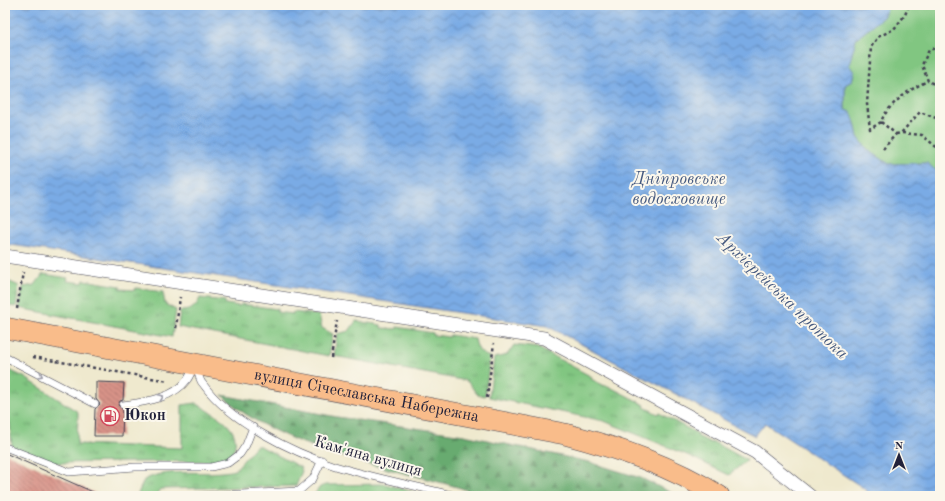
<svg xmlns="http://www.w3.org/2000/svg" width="945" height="501" viewBox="0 0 945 501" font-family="'Old Standard TT',serif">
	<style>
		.grass { fill: url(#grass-tufts); stroke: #52745e }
		.forest { fill: url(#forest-firs); stroke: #456655 }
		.green { fill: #81c681; stroke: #52745e }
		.water { fill: url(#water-waves); stroke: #4e6690 }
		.building { fill: url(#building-back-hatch) }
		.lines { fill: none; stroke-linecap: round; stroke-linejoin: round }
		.lane-casing { stroke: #414051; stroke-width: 8 }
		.street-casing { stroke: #414051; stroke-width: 14 }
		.primary-casing { stroke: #414051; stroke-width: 22 }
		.path { stroke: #414051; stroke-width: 2.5; stroke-dasharray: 3 3; stroke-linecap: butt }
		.lane { stroke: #fff; stroke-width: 7 }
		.street { stroke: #fff; stroke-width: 13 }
		.primary { stroke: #f9bc8a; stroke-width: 21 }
		.oneway { stroke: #9c9ca7 }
		.labels { text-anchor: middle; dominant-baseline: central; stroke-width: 4; stroke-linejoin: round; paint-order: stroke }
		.street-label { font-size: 16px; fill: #22223b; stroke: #fbf7ec }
		.poi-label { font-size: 16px; font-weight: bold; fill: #22223b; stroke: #fbf7ec; text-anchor: start }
		.water-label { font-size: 17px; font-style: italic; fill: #45597f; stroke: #fbf7ec }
	</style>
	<defs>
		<pattern id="grass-tufts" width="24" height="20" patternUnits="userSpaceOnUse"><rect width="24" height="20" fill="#81c681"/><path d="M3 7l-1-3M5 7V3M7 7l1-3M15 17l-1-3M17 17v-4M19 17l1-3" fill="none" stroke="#69a06b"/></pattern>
		<pattern id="forest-firs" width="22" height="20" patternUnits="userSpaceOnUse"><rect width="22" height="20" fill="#68ab6f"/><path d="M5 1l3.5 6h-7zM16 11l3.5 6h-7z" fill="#558b5c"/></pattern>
		<pattern id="water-waves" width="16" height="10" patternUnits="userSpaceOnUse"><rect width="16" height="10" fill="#7aabe5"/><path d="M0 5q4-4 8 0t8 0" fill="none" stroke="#648bbb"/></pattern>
		<pattern id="building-back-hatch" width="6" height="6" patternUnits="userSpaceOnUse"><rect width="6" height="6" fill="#d89388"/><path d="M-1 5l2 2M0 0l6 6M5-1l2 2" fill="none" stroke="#af7870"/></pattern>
	</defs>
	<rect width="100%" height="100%" fill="#fbf7ec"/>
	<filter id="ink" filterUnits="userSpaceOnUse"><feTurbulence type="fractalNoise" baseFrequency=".025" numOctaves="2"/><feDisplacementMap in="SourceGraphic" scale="8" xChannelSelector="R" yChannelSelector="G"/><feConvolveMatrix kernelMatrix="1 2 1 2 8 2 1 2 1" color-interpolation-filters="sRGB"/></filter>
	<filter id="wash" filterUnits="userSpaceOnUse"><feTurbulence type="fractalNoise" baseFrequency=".012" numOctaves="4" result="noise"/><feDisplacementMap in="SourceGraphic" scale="16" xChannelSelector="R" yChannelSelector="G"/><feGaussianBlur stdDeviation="0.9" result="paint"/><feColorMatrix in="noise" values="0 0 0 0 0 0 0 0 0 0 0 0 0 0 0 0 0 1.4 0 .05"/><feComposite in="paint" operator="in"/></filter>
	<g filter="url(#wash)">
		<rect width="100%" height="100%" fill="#efe9ce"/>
		<!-- grass -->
		<path class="grass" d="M43,274l25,4 -1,3 16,2 1,-3 36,6v3l15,1 1,-2 27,4 2,12 11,6 -4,27 -153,-29 4,-21 12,-2z
			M5,275l3,6 11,5 -3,21 -11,-2z
			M200,298l25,3v3l15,2 1,-2 36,5v3l16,2v-2l26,3 3,13 11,6 -4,22 -151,-29 2,-16c11,0 16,-4 20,-13z
			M356,321l25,4v3l16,1v-2l36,6v2l16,2 1,-2 25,4c2,10 5,15 15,18l-5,39 -8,-2 -10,-13 -133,-25 3,-22 12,-3z
			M514,345l24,3 54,29 -1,2 14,7 1,-1 39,20 -1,2 14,7 1,-1 39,21 -1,2 14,7 2,-1 34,18 -18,15 -44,-21 -81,-33 -115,-24 5,-39 13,-3z
			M5,368l19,9 54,35 -1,32 105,4v-43l14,-2c15,10 46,23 38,46 -2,7 -7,10 -14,12l-169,2 -39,-16 -2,-23 -5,-11z
			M256,446h4l40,21 2,4 -6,15 -136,3 -5,7h-18l7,-16c25,-14 63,-3 91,-10z"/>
		<!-- forest -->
		<path class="forest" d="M222,395l115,22 127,18 125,27 52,16 37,18h-196l-21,-8c-74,-21 -184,-39 -239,-93z"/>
		<!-- green -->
		<path class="green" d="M889,5h51v169l-13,-11 -38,1 -21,-14 -10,-13 -3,-14 -10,-13v-25l7,-4 2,-9 -5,-7 7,-26 27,-22z
			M385,484l42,12h-114l7,-9 5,-2z"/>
		<!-- water -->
		<path class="water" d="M5,5h884l-6,12 -27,22 -7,26 5,7 -2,9 -7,4v25l6,2 4,11 3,14 10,13 21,14 38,-1 13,11v322h-68l-10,-9 -97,-64 -10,13 -208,-110 -542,-82z"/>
		<g id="blocks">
			<!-- building -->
			<path class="building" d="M96,382l28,1 -1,17 -3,1 -2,4 5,5 -1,26h-28l1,-27 5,-5 -4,-5z
				M5,453l97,43h-97z"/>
		</g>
	</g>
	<g filter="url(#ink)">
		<use href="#blocks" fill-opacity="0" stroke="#414051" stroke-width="1"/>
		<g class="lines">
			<!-- lane casing -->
			<g class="lane-casing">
				<path id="lane" d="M5,357l90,47
					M197,367c1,6 2,13 6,17 27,38 89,68 132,82 40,12 81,20 121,30
					M123,405c21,-3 50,-6 64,-25 3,-4 5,-9 7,-14
					M5,447l64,25 66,-5h76l17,-4 12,-9 6,-9 7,-18
					M199,496l100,-5 14,-12 9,-19"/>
			</g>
			<!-- street casing -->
			<g class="street-casing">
				<path id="street" d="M5,256l539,82 211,114 55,44"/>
			</g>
			<!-- primary casing -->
			<g class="primary-casing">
				<g id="primary">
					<path id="s1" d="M5,328l560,106c53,14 107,32 154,62"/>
				</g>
			</g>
			<!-- path -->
			<path class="path" d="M940,47l-11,3 -7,15 6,16 12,6
				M881,122l-11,7 -3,-25 4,-57 7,-10 16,-8 11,-14 4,-10
				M902,133l20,2 18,15
				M896,134l5,-1 19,-21 16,6
				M883,149l13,-15 -15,-12c5,-16 31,-35 47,-41
				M17,309l6,-37
				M176,328l4,-31
				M33,357l135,24
				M331,358l6,-37
				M487,398l7,-55"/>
			<!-- lane -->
			<use href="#lane" class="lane"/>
			<!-- street -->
			<use href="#street" class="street"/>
			<!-- primary -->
			<use href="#primary" class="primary"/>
		</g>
		<!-- one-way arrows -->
		<defs><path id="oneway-chevron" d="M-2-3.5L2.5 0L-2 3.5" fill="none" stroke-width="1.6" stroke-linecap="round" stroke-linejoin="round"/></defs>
		<g class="oneway">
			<use href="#oneway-chevron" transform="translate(40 375) rotate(27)"/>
			<use href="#oneway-chevron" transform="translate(161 397) rotate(-22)"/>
		</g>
	</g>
	<!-- icons -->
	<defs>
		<g id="fuel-ring" transform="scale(1)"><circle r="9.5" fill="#fbf7ec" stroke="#d1495b" stroke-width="1.5"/><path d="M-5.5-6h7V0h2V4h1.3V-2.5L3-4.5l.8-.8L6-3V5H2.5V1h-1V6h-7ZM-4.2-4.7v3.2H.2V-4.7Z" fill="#d1495b"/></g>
	</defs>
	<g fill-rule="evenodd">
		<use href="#fuel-ring" x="110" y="416"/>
	</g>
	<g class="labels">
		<!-- street labels -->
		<g class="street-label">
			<text stroke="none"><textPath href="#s1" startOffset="368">вулиця Січеславська Набережна</textPath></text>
			<text transform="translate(368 457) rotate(16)">Кам'яна вулиця</text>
		</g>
		<!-- poi labels -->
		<g class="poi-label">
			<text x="124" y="416">Юкон</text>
		</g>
		<!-- water labels -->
		<g class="water-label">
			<text x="679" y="179">Дніпровське<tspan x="679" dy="20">водосховище</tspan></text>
			<text transform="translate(782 296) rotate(44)">Архієрейська протока</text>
		</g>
	</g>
	<!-- margin -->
	<rect width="945" height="501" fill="none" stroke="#fbf7ec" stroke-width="20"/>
	<!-- north arrow -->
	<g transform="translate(899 455)" stroke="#fbf7ec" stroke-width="3" paint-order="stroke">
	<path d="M0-3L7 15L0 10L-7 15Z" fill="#22223b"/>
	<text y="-6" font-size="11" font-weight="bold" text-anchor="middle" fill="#22223b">N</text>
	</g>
</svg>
